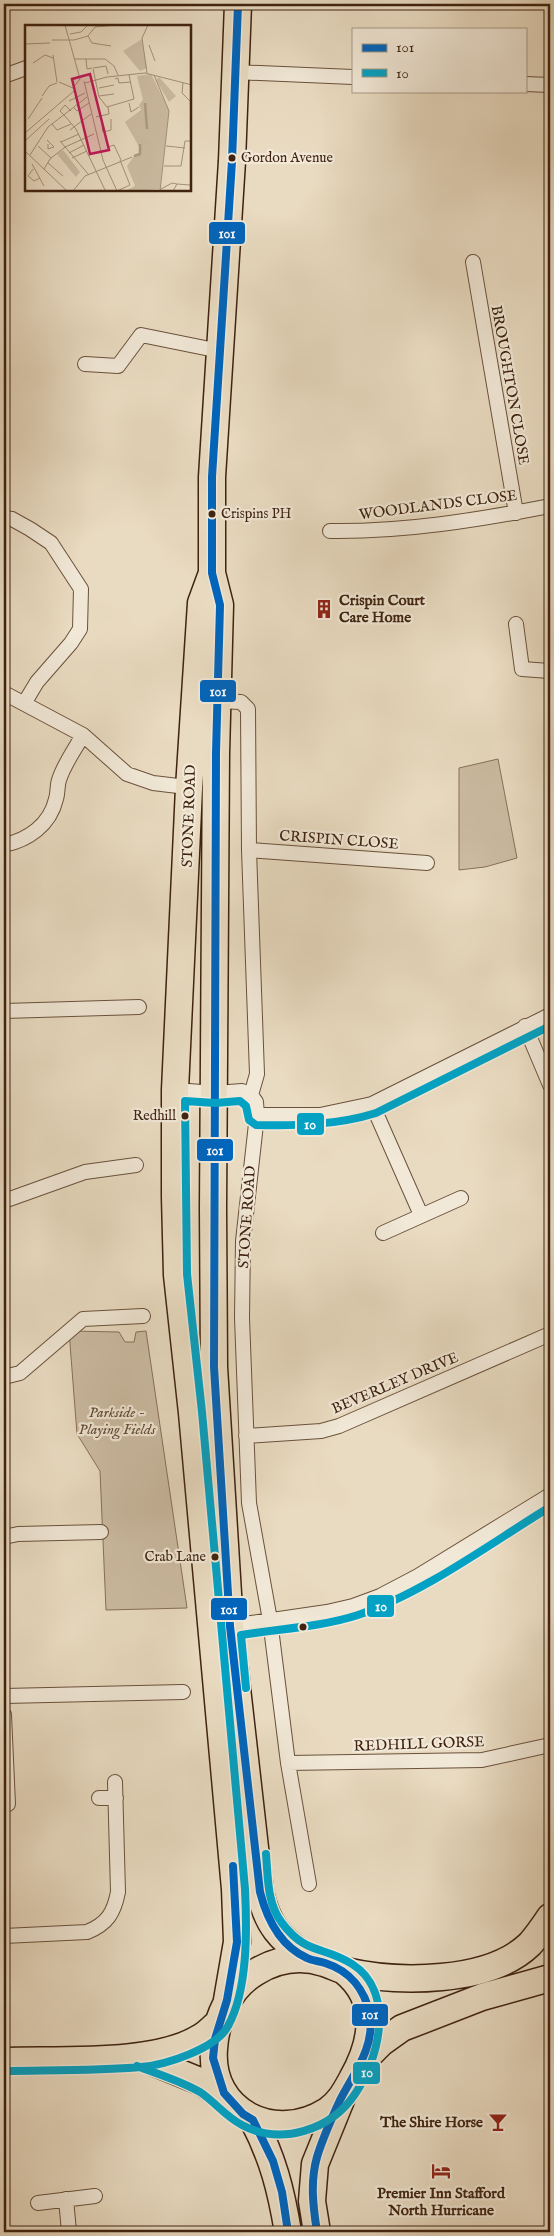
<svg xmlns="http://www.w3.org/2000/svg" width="554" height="2236" viewBox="0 0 554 2236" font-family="'IM FELL English',serif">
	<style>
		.green { fill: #ccbca3; stroke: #86705a }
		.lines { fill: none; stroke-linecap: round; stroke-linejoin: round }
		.street-casing { stroke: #6a513c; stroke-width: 16 }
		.highway-casing { stroke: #3f2310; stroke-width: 29 }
		.street { stroke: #f1e8d7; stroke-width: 14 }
		.highway { stroke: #e9dbc1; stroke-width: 26 }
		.bus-1-casing { stroke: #f1e8d7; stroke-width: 11 }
		.bus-2-casing { stroke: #f1e8d7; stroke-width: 11 }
		.bus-1 { stroke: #0065bd; stroke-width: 8 }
		.bus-2 { stroke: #03a2c4; stroke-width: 8 }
		.bus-dot { fill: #3f2310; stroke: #f1e8d7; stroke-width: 2 }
		.labels { text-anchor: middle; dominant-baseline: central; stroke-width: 4.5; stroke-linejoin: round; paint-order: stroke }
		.bus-label { font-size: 14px; fill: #3f2310; stroke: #f1e8d7; text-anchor: start }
		.street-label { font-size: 15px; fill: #3f2310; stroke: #f1e8d7 }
		.poi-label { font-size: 15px; font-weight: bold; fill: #3f2310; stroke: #f1e8d7; text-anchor: start }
		.park-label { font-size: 15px; font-style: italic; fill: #624935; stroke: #f1e8d7 }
		.inset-river { fill: none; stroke: #af9c85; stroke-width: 2.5 }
		.inset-road { fill: none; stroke: #a5917a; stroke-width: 1 }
		.view { fill: #c2185b; fill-opacity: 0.15; stroke: #c2185b; stroke-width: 2.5 }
		.inset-edge { fill: none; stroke: #3f2310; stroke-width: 2.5 }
		.line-badge { stroke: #f1e8d7; stroke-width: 2 }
		.badge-label { font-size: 14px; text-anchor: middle; font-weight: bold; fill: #fff }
	</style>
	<rect width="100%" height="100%" fill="#e9dbc1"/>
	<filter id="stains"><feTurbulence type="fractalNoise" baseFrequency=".004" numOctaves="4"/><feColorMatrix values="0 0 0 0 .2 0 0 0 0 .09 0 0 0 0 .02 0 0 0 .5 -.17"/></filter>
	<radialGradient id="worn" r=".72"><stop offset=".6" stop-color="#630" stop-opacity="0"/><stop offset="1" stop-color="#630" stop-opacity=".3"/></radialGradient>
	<!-- green -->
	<path class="green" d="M498,759l19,99 -32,9 -26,3v-102z
		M69,1331l50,1 6,10h9l2,-10 10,-1 41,277 -81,2 -6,-139 -23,-37z"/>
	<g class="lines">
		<!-- street casing -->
		<g class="street-casing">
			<path id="street" d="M234,72l119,5
				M4,76l22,-8
				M525,84l25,1
				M473,262l43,251
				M85,364l33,2 23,-31 79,16
				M4,518l8,1 18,10 21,14 30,46 -1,40 -9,14 -34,39 -12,20
				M330,531c74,1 148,-11 220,-25
				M516,624l6,45 28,2
				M4,693l79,42 44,39 26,9 42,5
				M217,701l24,1 7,7 1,141 8,224 -6,21
				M4,845c24,-5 46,-20 52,-46 2,-6 1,-13 3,-19 5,-16 16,-31 24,-45
				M249,850l178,13
				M4,1011l135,-4
				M525,1026l25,59
				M175,1090l40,3 27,-2 9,4 5,7 1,13 -14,126 -1,77 7,185 21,117 18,143 21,121
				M372,1104l49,111
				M257,1115h63l52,-11 178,-89
				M4,1201l81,-29 51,-7
				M383,1233l78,-35
				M4,1377l16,-4 63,-54 60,-3
				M246,1436l75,-5 18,-5 211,-92
				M4,1537l14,-3 83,-2
				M230,1626l97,-14 26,-6 27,-10 38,-20 132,-81
				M4,1696l179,-4
				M4,1715l4,89
				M288,1763l194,-3 68,-15
				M99,1798h17
				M4,1936l83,-4c20,-8 27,-19 31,-40l-3,-110
				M66,2199l3,33
				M38,2203l57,-7"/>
		</g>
		<!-- highway casing -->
		<g class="highway-casing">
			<path id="highway" d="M238,4l-6,157 -20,316v96l8,32 -4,148 -3,455 1,159 16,259 30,266c7,33 20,47 47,66
				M212,573l-11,30 -12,185 -14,302v107l2,78 15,138 43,476 2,53 -10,58
				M344,1971c37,30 29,71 8,108 -7,13 -13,24 -25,32 -52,33 -118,1 -113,-62 2,-31 15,-61 42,-77 21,-13 43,-17 68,-9 7,2 14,6 21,8 52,12 144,13 185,-27 7,-8 14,-18 20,-27
				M141,2057l61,25 26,19
				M4,2061c54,-2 152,5 197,-24 7,-4 12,-10 18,-15
				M363,2061l18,-18 21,-15 80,-31 68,-19
				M253,2120c20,38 28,70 35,112
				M317,2232l-5,-31 3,-37 26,-64"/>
		</g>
		<!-- street -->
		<use href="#street" class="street"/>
		<!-- highway -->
		<use href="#highway" class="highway"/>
		<!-- bus-1 casing -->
		<g class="bus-1-casing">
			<path id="bus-1" d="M238,4l-6,157 -20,316v96l8,32 -4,148 -2,614 16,259 30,266c7,27 20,54 47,66 6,3 12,3 18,5 25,8 40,27 45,52 5,32 -16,58 -30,85 -8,18 -17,37 -23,57 -7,25 -4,49 0,75
				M233,1866l4,76 -10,58 -12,39 -2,19 11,35 19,21 10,6 20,41 9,31 6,40"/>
		</g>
		<!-- bus-2 casing -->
		<g class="bus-2-casing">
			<path id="bus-2" d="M246,1688l-5,-53c38,-6 80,-8 117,-20 66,-22 133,-72 192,-108
				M137,2066c21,8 44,15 63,26 15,10 26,25 42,33 39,21 89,5 113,-31 24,-35 41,-102 -3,-130 -28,-18 -46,-9 -70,-41 -15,-19 -14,-46 -16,-69
				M4,2071c45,-1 92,0 137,-4 24,-2 75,-18 87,-41 20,-36 19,-97 17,-137l-43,-477 -15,-138 -2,-173 30,2 25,-2 6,5 3,14 7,5c40,1 82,0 120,-12l174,-87"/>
		</g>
		<!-- bus-1 -->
		<use href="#bus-1" class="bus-1"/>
		<!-- bus-2 -->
		<use href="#bus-2" class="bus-2"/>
	</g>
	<!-- icons -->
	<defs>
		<g id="building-bare" transform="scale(1.5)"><path d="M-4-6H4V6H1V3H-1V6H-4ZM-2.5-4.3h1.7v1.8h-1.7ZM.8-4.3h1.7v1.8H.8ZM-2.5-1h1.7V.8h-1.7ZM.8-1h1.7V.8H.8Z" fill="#8f2418" stroke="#f1e8d7" stroke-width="2.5" paint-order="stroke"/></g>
		<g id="bar-bare" transform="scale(1.5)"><path d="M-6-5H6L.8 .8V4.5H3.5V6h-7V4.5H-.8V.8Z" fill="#8f2418" stroke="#f1e8d7" stroke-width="2.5" paint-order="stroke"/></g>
		<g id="hotel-bare" transform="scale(1.5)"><path d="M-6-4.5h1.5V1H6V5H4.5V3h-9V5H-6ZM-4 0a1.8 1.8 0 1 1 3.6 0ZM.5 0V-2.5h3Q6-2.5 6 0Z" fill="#8f2418" stroke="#f1e8d7" stroke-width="2.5" paint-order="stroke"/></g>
	</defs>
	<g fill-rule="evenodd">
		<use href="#building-bare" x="324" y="609"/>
		<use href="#bar-bare" x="498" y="2122"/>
		<use href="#hotel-bare" x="441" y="2171"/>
	</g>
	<!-- markers -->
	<g class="bus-dot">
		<circle cx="232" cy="158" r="4.5"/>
		<circle cx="212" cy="514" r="4.5"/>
		<circle cx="185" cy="1116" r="4.5"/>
		<circle cx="215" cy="1557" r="4.5"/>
		<circle cx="303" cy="1627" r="4.5"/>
	</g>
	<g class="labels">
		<!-- bus labels -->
		<g class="bus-label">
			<text x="241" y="158">Gordon Avenue</text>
			<text x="221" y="514">Crispins PH</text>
			<text x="176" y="1116" text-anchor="end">Redhill</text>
			<text x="206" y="1557" text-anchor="end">Crab Lane</text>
		</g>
		<!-- street labels -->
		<g class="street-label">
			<text transform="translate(510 385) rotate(80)">BROUGHTON CLOSE</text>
			<text transform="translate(438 505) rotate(-7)">WOODLANDS CLOSE</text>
			<text transform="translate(189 816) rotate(-88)">STONE ROAD</text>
			<text transform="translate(339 840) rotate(4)">CRISPIN CLOSE</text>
			<text transform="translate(247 1217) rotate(-86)">STONE ROAD</text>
			<text transform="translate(395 1383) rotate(-23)">BEVERLEY DRIVE</text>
			<text transform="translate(419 1744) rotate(-2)">REDHILL GORSE</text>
		</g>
		<!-- poi labels -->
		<g class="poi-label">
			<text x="339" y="600">Crispin Court<tspan x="339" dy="17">Care Home</tspan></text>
			<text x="483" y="2122" text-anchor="end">The Shire Horse</text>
			<text x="441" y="2193" text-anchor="middle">Premier Inn Stafford<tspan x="441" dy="17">North Hurricane</tspan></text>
		</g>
		<!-- park labels -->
		<g class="park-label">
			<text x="117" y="1412">Parkside -<tspan x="117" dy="17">Playing Fields</tspan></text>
		</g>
	</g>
	<!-- overview -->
	<g transform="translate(25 25)">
		<rect width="166" height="166" fill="#e9dbc1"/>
		<path d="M117,14l5,29 -7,3 -17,-20zM126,49l18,36 -9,79 -35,2 10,-5 -8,-20 7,-10 6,-2 1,-4 -16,-28 16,-12 -2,-5 4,-5 -6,-24zM134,52l17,19 -7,6 -13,-22zM38,125l17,22 -4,5 -19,-23z" fill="#ccbca3"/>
		<path class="inset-river" d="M120,78l2,26M109,131l6,-2v-10"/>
		<path class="inset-road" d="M40,0l15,54 -7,9M45,9l11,-2 7,-7M63,11l4,7 19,3M27,15h22l14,-4 7,-9 21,-2M0,19l25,-1M124,20l6,16M28,30l4,27M50,34h30l9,7 4,9M61,34l1,10 5,-1M8,38l12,-8 8,3M68,43l13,-2 2,8M68,44l6,28 8,10 27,-8 -5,-24M122,48l-5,-35 6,-13M129,50l15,36 -9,80M90,54l3,-1 1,5 12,-1M59,56l19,79 14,31M34,57l14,6M60,58l22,-6 38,-4 47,12M158,58l-1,10 10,10M74,63l15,-3M17,71l7,-10 8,-3M74,71l15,-2M44,76l16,-8M104,78l2,9 8,-5M49,83l3,3 12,-8M40,91l11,13 29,61M40,91l-5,-5 5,-6 6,6M71,92l13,-3 -1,-7M3,94l14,-21M27,99l5,6 14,-6M77,101l1,6 8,-2v-11M45,105l21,-16M0,108l49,-42M1,115l23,-21M22,115l7,7 -6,2v-5M35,116l29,34M36,117l18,-8M13,121l13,12M141,121l19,2M83,122l6,-2 7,15M0,126l42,40M44,128l15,-8M5,130l18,-28 39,-30M47,133l15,-7M23,138l15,13M7,139l12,22M139,141h17l4,-25h7M8,144l-5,7 6,5 6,-3M19,144l6,-10 15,-12 29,-13M136,164l11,-6 5,1M48,166l12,-15 47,-19M92,166l13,-6 -10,-25M148,166l4,-7 13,1"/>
		<path class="view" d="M65,49l19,76 -19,4 -18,-75z"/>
		<rect width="166" height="166" class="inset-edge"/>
	</g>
	<g class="line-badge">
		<rect x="208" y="221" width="38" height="24" rx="5" fill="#0065bd"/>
		<rect x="199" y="679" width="38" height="24" rx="5" fill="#0065bd"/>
		<rect x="296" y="1112" width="29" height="24" rx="5" fill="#03a2c4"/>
		<rect x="196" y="1138" width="38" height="24" rx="5" fill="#0065bd"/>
		<rect x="366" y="1594" width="29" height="24" rx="5" fill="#03a2c4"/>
		<rect x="210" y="1597" width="38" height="24" rx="5" fill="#0065bd"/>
		<rect x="351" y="2003" width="38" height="24" rx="5" fill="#0065bd"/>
		<rect x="352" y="2061" width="29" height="24" rx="5" fill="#03a2c4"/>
	</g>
	<g class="badge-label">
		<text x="227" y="238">101</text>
		<text x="218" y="696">101</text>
		<text x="310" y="1129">10</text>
		<text x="215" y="1155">101</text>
		<text x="381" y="1611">10</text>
		<text x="229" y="1614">101</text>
		<text x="370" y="2019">101</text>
		<text x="367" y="2077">10</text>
	</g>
	<!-- margin -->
	<rect width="554" height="2236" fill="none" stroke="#e9dbc1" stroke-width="20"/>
	<rect x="5" y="5" width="544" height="2226" fill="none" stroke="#3f2310" stroke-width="2.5"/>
	<rect x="10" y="10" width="534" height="2216" fill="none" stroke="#3f2310"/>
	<!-- legend -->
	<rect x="352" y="28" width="175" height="65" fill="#f1e8d7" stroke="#aa9987"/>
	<rect x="362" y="44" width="25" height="8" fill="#0065bd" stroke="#aa9987"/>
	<text x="396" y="52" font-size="15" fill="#3f2310">101</text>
	<rect x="362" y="69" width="25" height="8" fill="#03a2c4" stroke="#aa9987"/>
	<text x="396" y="78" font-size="15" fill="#3f2310">10</text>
	<rect width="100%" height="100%" filter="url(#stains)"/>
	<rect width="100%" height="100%" fill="url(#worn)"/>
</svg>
